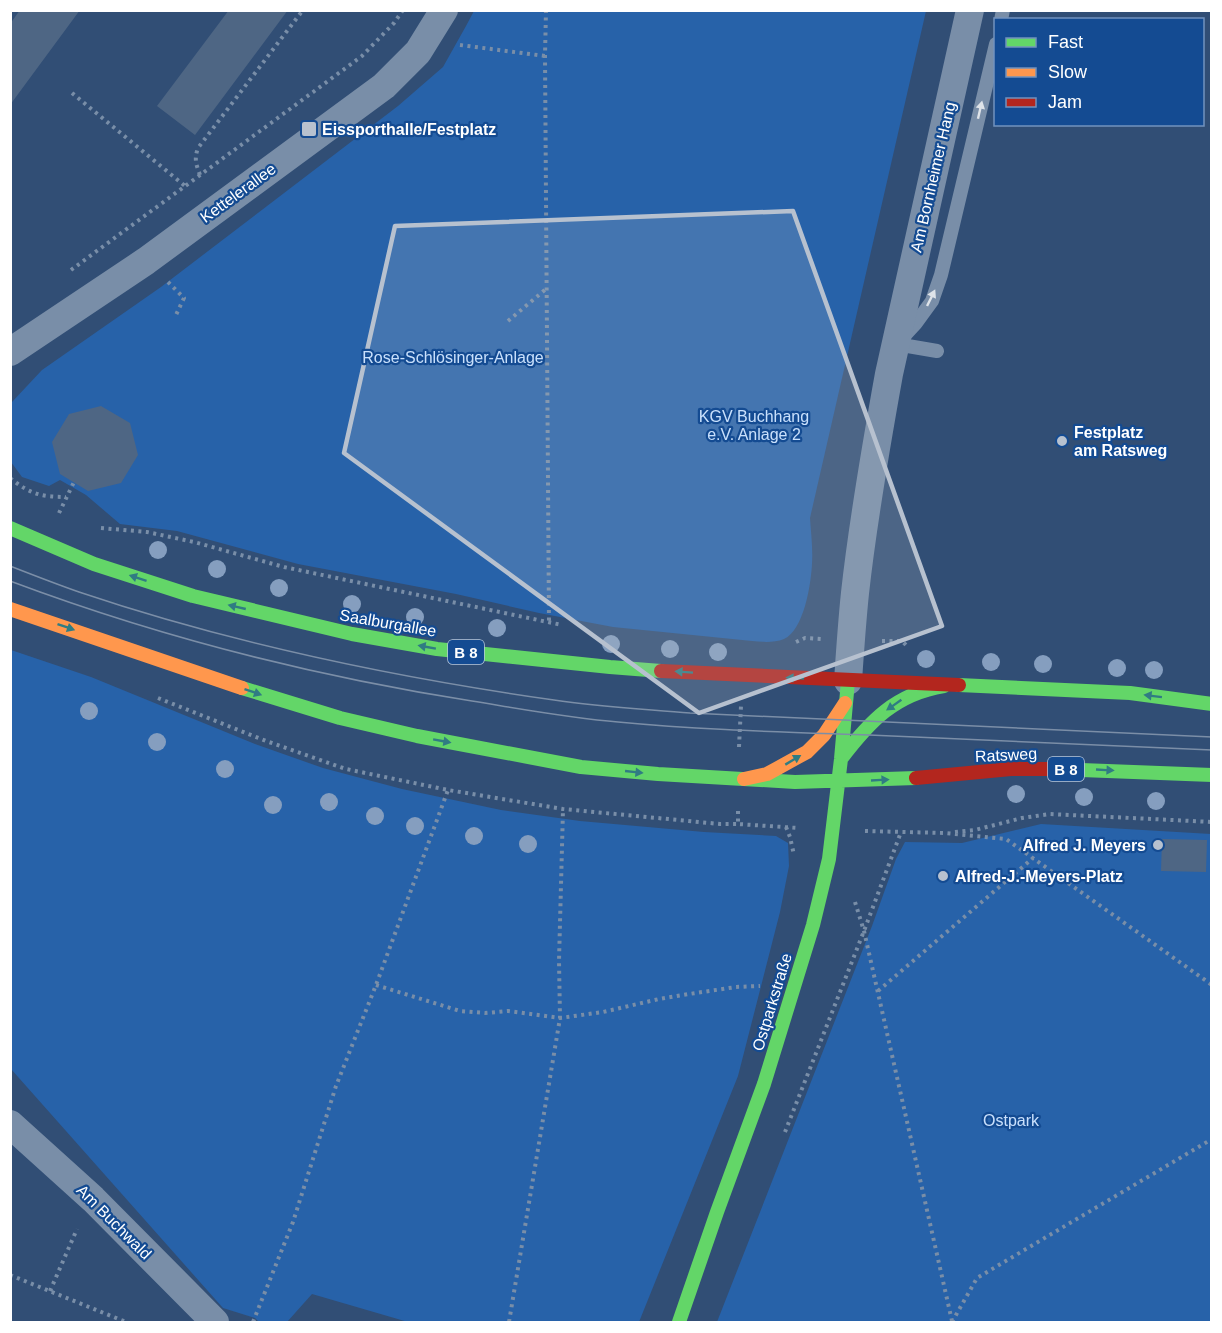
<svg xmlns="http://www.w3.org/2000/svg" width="1222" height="1333" viewBox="0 0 1222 1333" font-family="Arial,sans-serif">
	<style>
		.green { fill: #2762a9 }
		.building { fill: #4e6684 }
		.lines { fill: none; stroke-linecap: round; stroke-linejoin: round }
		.path { stroke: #798ea8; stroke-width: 4; stroke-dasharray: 3 4.5; stroke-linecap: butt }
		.lane { stroke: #798ea8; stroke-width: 14 }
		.street { stroke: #798ea8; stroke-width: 28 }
		.fast { stroke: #63d668; stroke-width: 14 }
		.slow { stroke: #ff974d; stroke-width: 14 }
		.jam { stroke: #b3261e; stroke-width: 14 }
		.tram { stroke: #7b8ea7; stroke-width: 1.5 }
		.tree { fill: #859ebf }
		.oneway { fill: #dee3e9 }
		.oneway2 { fill: #307c83 }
		.marked { fill: #b7c1cf; fill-opacity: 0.2; stroke: #b7c1cf; stroke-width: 4.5; stroke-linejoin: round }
		.poi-dot { fill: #b7c1cf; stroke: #144b92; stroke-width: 2 }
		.labels { text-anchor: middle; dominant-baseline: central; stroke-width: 4.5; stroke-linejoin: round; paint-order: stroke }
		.shield { fill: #144b92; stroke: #b8c9de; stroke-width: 1.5 }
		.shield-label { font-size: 15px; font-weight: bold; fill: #fff }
		.poi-label { font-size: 16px; font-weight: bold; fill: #fff; stroke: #144b92; text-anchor: start }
		.street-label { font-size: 16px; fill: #fff; stroke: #144b92 }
		.park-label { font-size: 16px; fill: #c9e0fc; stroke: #144b92 }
	</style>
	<rect width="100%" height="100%" fill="#314e75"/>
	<!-- green -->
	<path class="green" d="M474,11h452l-116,507c1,15 3,31 2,46 -1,20 -8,66 -28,75 -10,4 -22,3 -32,2l-139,-14 -74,-14 -83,-19 -158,-30 -121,-33 -57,-7 -34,-29 -26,-15 -11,6 -27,-9 -11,-15v-56l1,-4 30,-32 119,-83 237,-181 45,-39 23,-41z
		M11,650l80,27 164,67 68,24 79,21 99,21 79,11 124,11 72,4 12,7 1,23 -9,46 -42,164 -99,246h-231l-96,-28 -25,28h-28l-4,-4 -32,-10 -212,-239z
		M1041,824l170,10v488h-494l155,-396 24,-67 9,-17 57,1z"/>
	<!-- building -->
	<path class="building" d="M20,10h60l-70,95v-81z
		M229,10h59l-93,125 -38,-29z
		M101,406l29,17 8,32 -17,28 -33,8 -28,-17 -8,-32 17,-28z
		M1162,839l45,1 -1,32 -45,-1z"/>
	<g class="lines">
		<!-- path -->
		<path class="path" d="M546,10l-1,46 4,567
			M460,45l85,11
			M72,93l113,93
			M200,175c-4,-11 -6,-16 -2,-27l105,-138
			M71,270l291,-214 32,-33 9,-13
			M168,282l16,16 -8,17
			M508,321l38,-32
			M10,478c20,16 31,19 56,19
			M59,513l15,-31
			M101,528l46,4 47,10 90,25 278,58
			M882,641h20l6,6
			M796,642l9,-4 16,1
			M158,698l108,43 80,28 102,21 115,19 157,15h18
			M739,747l2,-41
			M738,811v13l60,4
			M786,827l4,10 4,18
			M865,831l80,2 61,6 206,146
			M955,832l20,-2 47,-12 28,-4 162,8
			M855,902l9,29 88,390
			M376,985l84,26 25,2 23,-2 52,7 43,-6 56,-13 30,-5 47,-7 24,-1
			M878,991l155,-133
			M785,1132l79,-201 37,-99
			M10,1275l116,47
			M50,1291l27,-62
			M253,1322l40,-100 43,-136 40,-101 72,-195
			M509,1322l51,-304 -1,-57 4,-152
			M952,1322l25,-44 235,-139"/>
		<!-- lane -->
		<path class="lane" d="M1001,20l2,-10
			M904,336l12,-13 16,-22 9,-26 55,-231
			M896,344l41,7"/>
		<!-- street -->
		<path class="street" d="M10,352l136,-91 238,-175 34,-34 26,-42
			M848,681c2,-30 4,-59 7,-88 8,-73 21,-147 34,-219l81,-364
			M10,1124l83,75 122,123"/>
		<!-- fast -->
		<path class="fast" d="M10,528l84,36 99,32 159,38 85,15 173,18 51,4
			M959,685l171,8 82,11
			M242,688l98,30 77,18 164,31 77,7 137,8 121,-4
			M841,759c29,-38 54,-65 103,-73
			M1055,769l157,6
			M679,1322l38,-110 47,-128 49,-159 16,-66 12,-100 7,-78"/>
		<!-- slow -->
		<path class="slow" d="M10,609l232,79
			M744,779l23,-5 40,-22 17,-17 21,-32"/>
		<!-- jam -->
		<path class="jam" d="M661,671l298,14
			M916,778l95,-9h44"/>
		<!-- tram -->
		<path class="tram" d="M10,566c23,9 46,18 69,26 154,52 313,85 475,108 45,7 90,9 136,13l522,24
			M10,581c152,57 302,95 462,120 49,8 97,17 146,21 83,8 167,10 251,13 114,5 228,10 343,15"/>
	</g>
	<!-- trees -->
	<g class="tree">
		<circle cx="158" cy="550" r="9"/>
		<circle cx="217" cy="569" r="9"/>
		<circle cx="279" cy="588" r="9"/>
		<circle cx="352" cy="604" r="9"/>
		<circle cx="415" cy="617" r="9"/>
		<circle cx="497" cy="628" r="9"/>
		<circle cx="611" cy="644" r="9"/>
		<circle cx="670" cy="649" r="9"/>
		<circle cx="718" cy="652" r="9"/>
		<circle cx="926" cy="659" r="9"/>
		<circle cx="991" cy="662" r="9"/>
		<circle cx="1043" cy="664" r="9"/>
		<circle cx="1117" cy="668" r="9"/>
		<circle cx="1154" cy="670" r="9"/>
		<circle cx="89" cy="711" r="9"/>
		<circle cx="157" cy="742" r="9"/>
		<circle cx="225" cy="769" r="9"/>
		<circle cx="1016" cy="794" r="9"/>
		<circle cx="1084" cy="797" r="9"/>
		<circle cx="1156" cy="801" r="9"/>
		<circle cx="329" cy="802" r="9"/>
		<circle cx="273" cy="805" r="9"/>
		<circle cx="375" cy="816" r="9"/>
		<circle cx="415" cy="826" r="9"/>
		<circle cx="474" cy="836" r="9"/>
		<circle cx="528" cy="844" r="9"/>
	</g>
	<!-- one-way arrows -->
	<defs><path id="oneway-solid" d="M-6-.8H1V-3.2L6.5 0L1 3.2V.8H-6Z" transform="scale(1.5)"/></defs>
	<g class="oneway">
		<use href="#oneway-solid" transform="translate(980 110) rotate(-77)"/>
		<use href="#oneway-solid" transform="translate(931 298) rotate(-64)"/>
	</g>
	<g class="oneway2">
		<use href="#oneway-solid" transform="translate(138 578) rotate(-162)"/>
		<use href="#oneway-solid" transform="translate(237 607) rotate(-167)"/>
		<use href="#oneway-solid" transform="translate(66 627) rotate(19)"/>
		<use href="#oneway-solid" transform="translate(427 647) rotate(-170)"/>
		<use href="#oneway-solid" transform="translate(684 672) rotate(-176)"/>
		<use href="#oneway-solid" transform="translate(795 678) rotate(-177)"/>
		<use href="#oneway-solid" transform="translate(253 692) rotate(19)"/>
		<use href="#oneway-solid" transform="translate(1153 696) rotate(-173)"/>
		<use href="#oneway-solid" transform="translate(894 705) rotate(145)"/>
		<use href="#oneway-solid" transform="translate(442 741) rotate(10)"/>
		<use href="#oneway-solid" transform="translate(793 760) rotate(-31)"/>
		<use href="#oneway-solid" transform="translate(1105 770) rotate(3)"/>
		<use href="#oneway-solid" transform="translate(634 772) rotate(6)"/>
		<use href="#oneway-solid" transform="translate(880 780) rotate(-3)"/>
	</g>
	<!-- marked area -->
	<path class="marked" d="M793,211l149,415 -243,87 -355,-260 51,-227z"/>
	<!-- markers -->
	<g class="poi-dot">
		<rect x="301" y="121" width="16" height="16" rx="3"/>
		<circle cx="1062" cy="441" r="6"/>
		<circle cx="1158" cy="845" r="6"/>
		<circle cx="943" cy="876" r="6"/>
	</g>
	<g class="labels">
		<!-- shield labels -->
		<g class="shield">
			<rect x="448" y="640" width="36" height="24" rx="4.5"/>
			<rect x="1048" y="757" width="36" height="24" rx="4.5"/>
		</g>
		<g class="shield-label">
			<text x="466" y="652">B 8</text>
			<text x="1066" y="769">B 8</text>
		</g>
		<!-- poi labels -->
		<g class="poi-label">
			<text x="322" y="129">Eissporthalle/Festplatz</text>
			<text x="1074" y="432">Festplatz<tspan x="1074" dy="18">am Ratsweg</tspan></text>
			<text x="1146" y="845" text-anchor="end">Alfred J. Meyers</text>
			<text x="955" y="876">Alfred-J.-Meyers-Platz</text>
		</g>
		<!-- street labels -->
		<g class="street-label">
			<text transform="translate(933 177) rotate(-77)">Am Bornheimer Hang</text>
			<text transform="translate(238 193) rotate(-36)">Kettelerallee</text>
			<text transform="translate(388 623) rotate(10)">Saalburgallee</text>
			<text transform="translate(1006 755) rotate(-3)">Ratsweg</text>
			<text transform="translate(772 1002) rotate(-73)">Ostparkstraße</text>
			<text transform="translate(114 1222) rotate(45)">Am Buchwald</text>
		</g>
		<!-- park labels -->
		<g class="park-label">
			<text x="453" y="357">Rose-Schlösinger-Anlage</text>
			<text x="754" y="416">KGV Buchhang<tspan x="754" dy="18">e.V. Anlage 2</tspan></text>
			<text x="1011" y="1120">Ostpark</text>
		</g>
	</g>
	<!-- border -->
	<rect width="1222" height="1333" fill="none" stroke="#ffffff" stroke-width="24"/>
	<!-- legend -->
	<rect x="994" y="18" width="210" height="108" fill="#144b92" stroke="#7293be" stroke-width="1.5"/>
	<rect x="1006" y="38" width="30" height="9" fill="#63d668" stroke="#7293be" stroke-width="1.5"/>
	<text x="1048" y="48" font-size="18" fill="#ffffff">Fast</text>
	<rect x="1006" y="68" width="30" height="9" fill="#ff974d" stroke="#7293be" stroke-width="1.5"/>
	<text x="1048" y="78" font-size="18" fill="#ffffff">Slow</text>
	<rect x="1006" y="98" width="30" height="9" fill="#b3261e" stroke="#7293be" stroke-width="1.5"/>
	<text x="1048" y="108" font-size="18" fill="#ffffff">Jam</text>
</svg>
